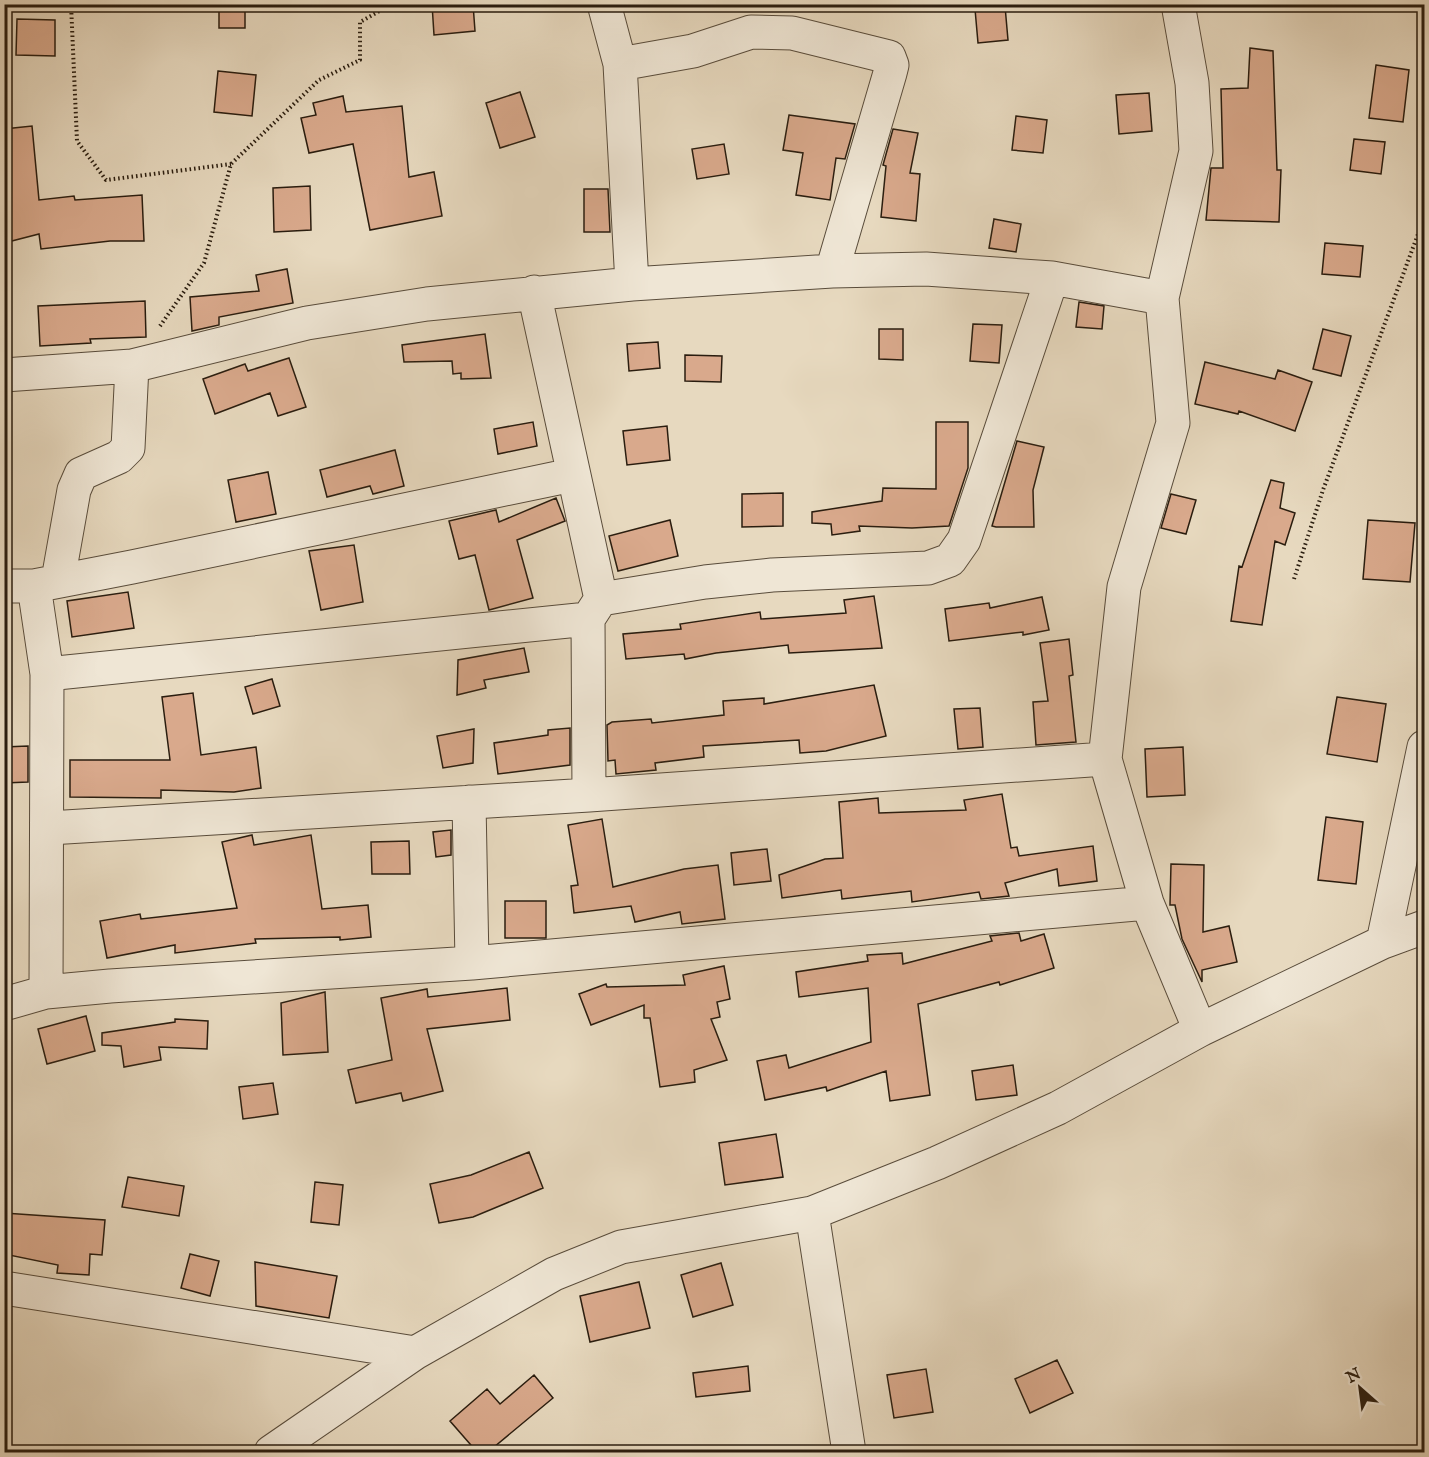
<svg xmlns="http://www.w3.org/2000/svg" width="1429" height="1457" viewBox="0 0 1429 1457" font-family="'IM FELL English',serif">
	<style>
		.building { fill: #d9a98c; stroke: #2a1d0f; stroke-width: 1.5 }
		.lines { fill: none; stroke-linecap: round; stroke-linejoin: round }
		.minor-casing { stroke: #594c3b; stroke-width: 35 }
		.path { stroke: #2a1d0f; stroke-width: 4; stroke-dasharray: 1.5 3; stroke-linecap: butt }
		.minor { stroke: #efe6d5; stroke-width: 33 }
	</style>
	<rect width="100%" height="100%" fill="#e7d9bf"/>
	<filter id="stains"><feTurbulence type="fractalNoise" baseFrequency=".00333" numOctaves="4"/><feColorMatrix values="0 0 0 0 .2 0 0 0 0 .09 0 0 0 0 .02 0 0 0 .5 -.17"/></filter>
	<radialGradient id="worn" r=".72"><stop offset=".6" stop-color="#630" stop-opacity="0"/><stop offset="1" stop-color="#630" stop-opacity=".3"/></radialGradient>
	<!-- building -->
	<path class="building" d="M219,4h26v24h-26z
		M432,4h41l2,27 -41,4z
		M1005,6l3,34 -30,3 -3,-34z
		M17,19l38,1v36l-39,-1z
		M1250,48l23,3 4,119h4l-2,52 -73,-2 5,-52h12l-2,-79 27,-1z
		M1376,65l33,5 -6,52 -34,-4z
		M218,71l38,4 -4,41 -38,-4z
		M520,92l15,45 -35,11 -14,-45z
		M1149,93l3,38 -33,3 -3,-39z
		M343,96l3,16 56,-6 7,71 25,-5 8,44 -72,14 -17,-86 -44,9 -8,-35 15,-3 -3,-12z
		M789,115l66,9 -10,35 -9,-1 -6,42 -34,-5 7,-42 -20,-3z
		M1016,116l31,4 -4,33 -31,-3z
		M32,126l7,74 35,-4 1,4 67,-5 2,46h-34l-69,8 -2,-15 -35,9v-114z
		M893,129l25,4 -8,40 10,1 -4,47 -35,-4 5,-51 -3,-1z
		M1354,139l31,3 -4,32 -31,-4z
		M724,144l5,30 -32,5 -5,-30z
		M310,186l1,44 -37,2 -1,-44z
		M584,189h24l2,43h-26z
		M994,219l27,5 -5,28 -27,-4z
		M1325,243l38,3 -3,31 -38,-3z
		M287,269l6,34 -74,14v8l-27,6 -2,-34 69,-6 -3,-16z
		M145,301l1,36 -56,2 1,4 -51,3 -2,-40z
		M1079,302l25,4 -2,23 -26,-2z
		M973,324l29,1 -3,38 -29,-2z
		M879,329h24v31l-24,-1z
		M1323,329l28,7 -10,40 -28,-7z
		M485,334l6,44 -30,1v-6l-8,1 -1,-13 -48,1 -2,-17z
		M658,342l2,26 -31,3 -2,-27z
		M685,355l37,1 -1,26 -36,-1z
		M289,358l17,49 -28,9 -8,-23 -55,21 -12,-35 42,-15 3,7z
		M1205,362l70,17 3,-9 34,12 -17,49 -56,-20 -1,3 -43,-10z
		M533,422l4,24 -39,8 -4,-25z
		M936,422h32v46l-19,58 -37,2 -53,-2 1,5 -28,4 -1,-11 -19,-1v-11l70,-11 1,-13 53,1z
		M667,426l3,34 -43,5 -4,-34z
		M1017,441l27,6 -11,43 1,37h-38l-4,-1z
		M395,450l9,36 -31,8 -3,-8 -43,11 -7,-27z
		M268,472l8,42 -40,8 -8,-42z
		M1271,480l13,3 -4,25 15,5 -10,32 -10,-4 -13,84 -31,-4 8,-55 3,1z
		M783,493v33l-41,1v-33z
		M1171,494l25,6 -10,34 -25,-6z
		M556,498l9,23 -48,19 16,58 -44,12 -14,-55 -16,4 -10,-38 47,-11 3,12z
		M670,520l8,36 -60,15 -9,-35z
		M1368,520l47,3 -5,59 -47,-3z
		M354,545l9,57 -42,8 -12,-59z
		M128,592l6,36 -62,9 -5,-36z
		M874,596l8,52 -93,5 -1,-8 -72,8 -31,6 -1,-5 -58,5 -3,-25 58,-5 -1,-5 80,-12 1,7 85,-6 -2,-13z
		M1042,597l7,33 -26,5v-3l-74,9 -4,-32 44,-6 1,5z
		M1069,639l4,36 -4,1 7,66 -40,3 -3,-43 15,-1 -8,-58z
		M524,648l5,24 -45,8 2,8 -29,7 1,-35z
		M272,679l8,27 -27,8 -8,-27z
		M874,685l12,51 -60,15 -26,2 -1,-13 -96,6 1,11 -49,6 1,7 -40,4 -1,-14 -7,1 -1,-36 5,-3 39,-3 1,4 72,-8 -1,-14 41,-3v6z
		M193,693l8,62 55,-8 5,41 -27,4 -73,-2v8l-91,-1v-37h100l-8,-63z
		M1337,697l49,7 -9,58 -50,-8z
		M980,708l3,39 -25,2 -4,-40z
		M570,728v37l-72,9 -4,-31 54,-8v-5z
		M474,729l-1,34 -30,5 -6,-32z
		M28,746v36l-24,1v-36z
		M1183,747l2,48 -38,2 -2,-48z
		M1002,794l9,54 6,-1 2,9 74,-10 4,35 -38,5 -2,-17 -52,14 4,13 -28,3 -2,-7 -67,10 -1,-11 -69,8 -1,-9 -59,8 -3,-23 46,-16 18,-1 -4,-56 39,-4 1,15 87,-3 -2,-10z
		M1326,817l37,5 -7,62 -38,-4z
		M602,819l11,68 71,-18 34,-4 7,54 -43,5 -2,-12 -45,10 -4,-16 -57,7 -3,-27 7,-1 -10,-60z
		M451,830v25l-15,2 -3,-25z
		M252,835l2,10 57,-10 11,74 46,-4 3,32 -31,3v-3l-85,2 1,4 -81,10v-8l-68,13 -7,-37 40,-7 1,5 96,-11 -15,-66z
		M409,841l1,33h-38l-1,-32z
		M767,849l4,32 -37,4 -3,-32z
		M1171,864l33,1 -1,67 26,-6 8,36 -35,8v12l-20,-43 -7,-34h-5z
		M505,901h41v37h-41z
		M1019,933l2,8 23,-7 10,34 -54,17 -1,-3 -81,22 12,91 -40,6 -4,-30 -59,20 -1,-4 -61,13 -8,-39 29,-6 3,13 82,-26 -3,-54 -69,9 -3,-25 72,-11 -1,-6 35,-2 1,11 89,-23 -2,-5z
		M724,966l6,33 -13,3 3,15 -9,2 16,41 -33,10 1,12 -35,5 -10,-69h-6v-13l-53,20 -12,-31 27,-10 1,3 78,-2 -2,-10z
		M507,988l3,32 -83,9 16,62 -40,10 -2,-8 -45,10 -8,-33 44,-10 -11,-62 46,-9 1,8z
		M325,992l3,60 -45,3 -2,-52z
		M86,1016l9,35 -48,13 -9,-35z
		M175,1019l33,2 -1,28 -48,-2 2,13 -37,7 -3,-21 -19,-1v-12l73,-11z
		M1013,1065l4,30 -41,5 -4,-29z
		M273,1083l5,31 -35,5 -4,-32z
		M776,1134l7,43 -58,8 -6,-42z
		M529,1152l14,36 -70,29 -34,6 -9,-39 41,-9z
		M128,1177l56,9 -5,30 -57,-9z
		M315,1182l28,3 -4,40 -28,-3z
		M4,1213l101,7 -3,35 -12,-1 -1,21 -32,-2 1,-8 -54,-11z
		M190,1254l29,7 -9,35 -29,-8z
		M255,1262l82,14 -8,42 -73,-12z
		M721,1263l12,42 -40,12 -12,-42z
		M639,1282l11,46 -60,14 -10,-46z
		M1057,1360l16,33 -43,20 -15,-34z
		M748,1366l2,25 -54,6 -3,-24z
		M926,1369l7,43 -39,6 -7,-43z
		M534,1375l19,23 -65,54h-11l-27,-31 37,-32 13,15z"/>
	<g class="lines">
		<!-- minor casing -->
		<g class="minor-casing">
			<path id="minor" d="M604,4l16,60 12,220
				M1178,4l14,79 4,68 -34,147 11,125 -49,164 -19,172 42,144 53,127
				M620,64l73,-13 58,-19 41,1 97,24 3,8 -2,8 -58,198
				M534,292l67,307 -13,20 1,176
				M4,375l128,-9 175,-43 120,-19 205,-20 200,-13 94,-2 126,9 110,20
				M58,580l16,-90 7,-16 38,-17 9,-9 4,-82
				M4,586h30l98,-19 440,-92
				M34,586l13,88
				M601,599l104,-17 67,-7 156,-7 22,-8 14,-20 88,-262
				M469,802l3,161
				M49,828l540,-33 516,-36
				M1383,942l41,-195
				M46,992l1,-318 541,-55
				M4,1004l42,-12 64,-6 362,-23 675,-60
				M812,1213l37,239
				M4,1288l411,65
				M271,1452l144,-99 139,-79 67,-27 191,-34 125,-50 121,-55 142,-78 183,-88 41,-15"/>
		</g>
		<!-- path -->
		<path class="path" d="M71,4l6,137 29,39 125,-16
			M160,326l44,-63 27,-99 88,-84 41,-20v-38l32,-18
			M1294,579l29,-89 101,-272"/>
		<!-- minor -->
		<use href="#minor" class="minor"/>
	</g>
	<!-- margin -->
	<rect width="1429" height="1457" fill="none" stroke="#e7d9bf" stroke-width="24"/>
	<rect x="6" y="6" width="1417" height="1445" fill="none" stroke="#2a1d0f" stroke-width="3"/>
	<rect x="12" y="12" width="1405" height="1433" fill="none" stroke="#2a1d0f" stroke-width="1.5"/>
	<!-- north arrow -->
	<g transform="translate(1360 1388) rotate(332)" stroke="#efe6d5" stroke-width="4.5" paint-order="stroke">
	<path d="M0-4.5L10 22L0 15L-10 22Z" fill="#2a1d0f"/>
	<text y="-9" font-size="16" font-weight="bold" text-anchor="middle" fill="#2a1d0f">N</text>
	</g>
	<rect width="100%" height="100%" filter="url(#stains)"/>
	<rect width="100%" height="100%" fill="url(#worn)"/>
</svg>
